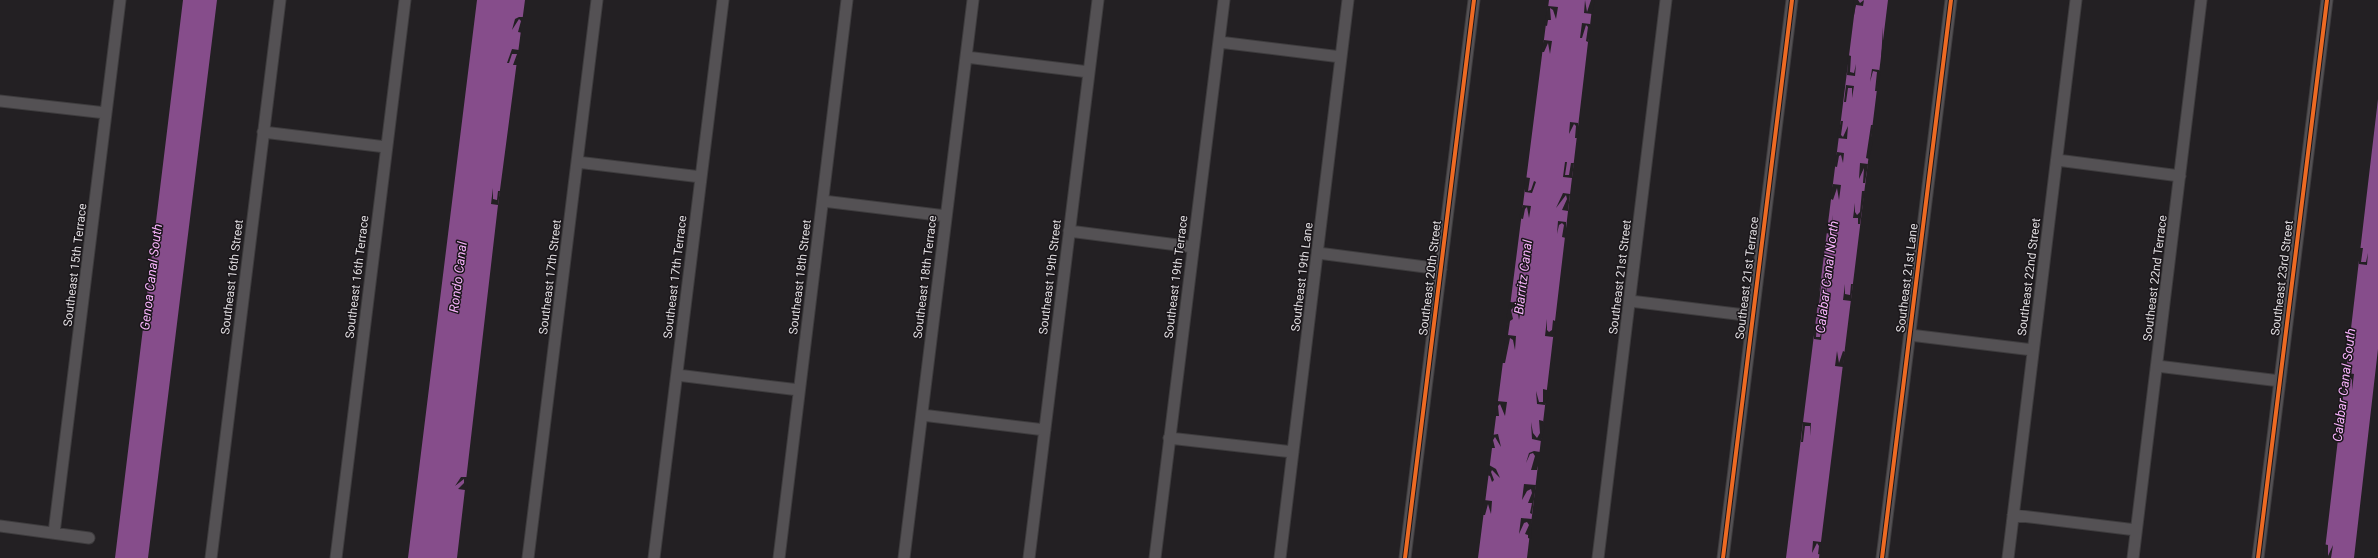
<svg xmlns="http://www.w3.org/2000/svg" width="2378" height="558" viewBox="0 0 2378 558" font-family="Roboto,sans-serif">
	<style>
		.water { fill: #864d8b }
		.pier { fill: #232023 }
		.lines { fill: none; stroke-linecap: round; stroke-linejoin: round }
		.minor-casing { stroke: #3e3c3e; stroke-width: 13 }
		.minor { stroke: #545154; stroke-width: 11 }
		.cycleway-casing { stroke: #1a161a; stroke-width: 6 }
		.cycleway { stroke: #ed6a23; stroke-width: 4 }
		.labels { text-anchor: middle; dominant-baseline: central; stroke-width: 3; stroke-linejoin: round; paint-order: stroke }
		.street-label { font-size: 12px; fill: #dfdcdf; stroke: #1a161a }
		.water-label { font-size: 13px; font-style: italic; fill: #f8b3fc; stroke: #1a161a }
	</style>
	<rect width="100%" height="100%" fill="#232023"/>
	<!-- water -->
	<path class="water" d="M183,0h34l-69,558h-33z
		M477,0h48l-27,205 -41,353h-49z
		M1549,0h44l-66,558h-49z
		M1856,0h32l-69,558h-33z
		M2378,99v250l-24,209h-30z"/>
	<!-- pier -->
	<path class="pier" d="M1585,0l2,12 4,-12h4l-3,14 -8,-1z
		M1854,0h4l2,3 4,-3 -1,6 -7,-1 -2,10 -2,-1z
		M1548,6l10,1 -2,12 -3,-9 -3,-2 1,12h-3l-1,6 -3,-1z
		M519,17h4v16l-5,-1 3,-11 -2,-2 -7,11 3,-11z
		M1582,23l8,1 2,4 -4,14 -2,-1 2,-14 -2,-2 -4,13h-2z
		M1883,27v16h2l-4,16z
		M1544,40l8,1 -2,13 -2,-11 -4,9h-4z
		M512,49l7,1 -2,15h-4l4,-11h-5l-3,9h-2z
		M1848,55l3,1 -1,16 4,1 2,-9 -1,12 -8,-1z
		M1872,69l7,1 2,2 -4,19h-2l2,-19 -4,-1 -3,11z
		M1846,85l8,1 -2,12v-10h-4l-2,14h-2z
		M1841,121h2l-2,14 2,2 5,-11 -1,13 -10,-1z
		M1570,122l8,1 1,15h-4l1,-12 -2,-2 -5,10z
		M1871,125h2l-2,16 2,1 -4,17 -3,-1z
		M1837,152l7,1 -1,10 -2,-8 -2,1 -2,11 -4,-1z
		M1565,162h2l-2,13h4l2,-12h3l-2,15 -9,-1z
		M1860,163l8,1 -3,19h-2l1,-15 -5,11z
		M1524,177l6,1 -2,13 3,-1 3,-9 2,1 -4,11 -7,-1z
		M1833,184l8,1 -2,15 -2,-12 -4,12 -4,-2z
		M493,188v11l4,1 1,-9h2l-2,14 -7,-1z
		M1862,191h3l-5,33h-2v-6h-5l2,-15v9l2,3 3,-3z
		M1563,193l7,1 -2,17 -6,-1 5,-11 -1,-4 -10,13z
		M1523,205l8,1 -2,12 -2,-11 -2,2 -2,10 -4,-1z
		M1833,215l-1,19 -7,-1 1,-9 6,-1z
		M1558,221l8,1v16l-4,-1 2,-12 -2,-2 -3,2 -2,9z
		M2359,248h4l-2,14h5l2,-9 -1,12 -8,-1z
		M1821,283h6l-1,13v-10l-3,-2 -2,2 -2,19h-3z
		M1845,284v10l5,1 1,-11h2l-2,17 -8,-1z
		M1510,302l12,1 -3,17 -2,-12 -3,-1 -3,3 2,9 -3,2 -2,14 8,1 -1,14 -2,-10 -3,-2 -5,25h-3l1,-6 -2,-1 1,-8h2l4,-30 -2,-1z
		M1547,319v11l2,2 3,-2 1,-10 2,1 1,13 -3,3 -8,-1z
		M1813,323l4,1 -1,13h4l2,-8 -1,11 -7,-1z
		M1837,351l2,12 4,-12 2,1 -2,15 -8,-1z
		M2344,372l10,2 -2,16v-10l-2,-3 -2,3 -2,10 -4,-1z
		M1543,389l4,1v6h2l-4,9 -8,-1 -1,-13 3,11h4z
		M1497,401l10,1 -2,14 -5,-12 -2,2 1,10h-4z
		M1539,420l4,1v4l2,1 -4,15 -9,-2 -1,-17 2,11 4,5 3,-5z
		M1803,422l8,1 -1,13v-10h-5l-2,16h-2z
		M1498,434l3,13 -6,-10 -2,3 2,8h-4l1,-13z
		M1534,451l6,1v14h-2l-1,4h-6l4,-14 -2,-3 -3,1 -4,9 3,-10z
		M1489,465l7,4 4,9 -8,-8 -1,2 3,8 -2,2 -2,-6 -3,-1z
		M461,477h6l1,11 -3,2 -7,-1 6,-6v-4l-9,7z
		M1524,484l12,1 -4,29 -2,-1 2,-10h-4l4,-10 -1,-4 -4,2 -5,9z
		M1484,500l8,1 -1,13 -3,-10 -3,11h-5z
		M1521,518l11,1 -1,20 -3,-1v-3l-3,-1 4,-9 -2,-3 -3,1 -5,11z
		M1813,541l8,1 1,13 -4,-1 1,-8 -2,-3 -5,10z
		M2323,544l5,1v11l5,-11 -2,13h-7z"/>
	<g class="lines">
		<!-- minor casing -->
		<g class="minor-casing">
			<path id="minor" d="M1219,42l122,15
				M966,57l123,15
				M0,101l106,12
				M263,132l123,15
				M2057,160l123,16
				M577,162l124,15
				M823,201l123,15
				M1069,231l124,16
				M1318,253l123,16
				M1630,301l123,15
				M1910,335l123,15
				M2157,366l123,15
				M677,375l122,15
				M922,415l123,15
				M1169,438l124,14
				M2013,515l123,15
				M0,526l89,12
				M54,533l66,-533
				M211,558l69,-558
				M336,558l69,-558
				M528,558l69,-558
				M654,558l69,-558
				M779,558l68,-558
				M904,558l69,-558
				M1029,558l69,-558
				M1155,558l69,-558
				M1280,558l68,-558
				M1405,558l69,-558
				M1598,558l68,-558
				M1723,558l69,-558
				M1882,558l69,-558
				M2008,558l68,-558
				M2133,558l68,-558
				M2258,558l69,-558"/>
		</g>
		<!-- minor -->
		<use href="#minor" class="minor"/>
		<!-- cycleway casing -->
		<g class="cycleway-casing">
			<path id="cycleway" d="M1405,558l69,-558
				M1723,558l69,-558
				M1882,558l69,-558
				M2258,558l69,-558"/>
		</g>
		<!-- cycleway -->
		<use href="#cycleway" class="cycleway"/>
	</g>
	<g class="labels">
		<!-- street labels -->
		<g class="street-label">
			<text transform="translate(75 265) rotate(-83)">Southeast 15th Terrace</text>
			<text transform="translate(232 277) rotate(-83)">Southeast 16th Street</text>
			<text transform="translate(357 277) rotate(-83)">Southeast 16th Terrace</text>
			<text transform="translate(550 277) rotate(-83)">Southeast 17th Street</text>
			<text transform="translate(675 277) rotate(-83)">Southeast 17th Terrace</text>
			<text transform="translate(800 277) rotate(-83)">Southeast 18th Street</text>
			<text transform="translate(925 277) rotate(-83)">Southeast 18th Terrace</text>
			<text transform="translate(1050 277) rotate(-83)">Southeast 19th Street</text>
			<text transform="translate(1176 277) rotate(-83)">Southeast 19th Terrace</text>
			<text transform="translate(1302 277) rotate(-83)">Southeast 19th Lane</text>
			<text transform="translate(1620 277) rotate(-83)">Southeast 21st Street</text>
			<text transform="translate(2029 277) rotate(-83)">Southeast 22nd Street</text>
			<text transform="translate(1430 278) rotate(-83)">Southeast 20th Street</text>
			<text transform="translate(1747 278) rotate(-83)">Southeast 21st Terrace</text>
			<text transform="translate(1907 278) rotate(-83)">Southeast 21st Lane</text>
			<text transform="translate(2155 278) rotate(-83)">Southeast 22nd Terrace</text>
			<text transform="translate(2282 278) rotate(-83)">Southeast 23rd Street</text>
		</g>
		<!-- water labels -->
		<g class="water-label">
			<text transform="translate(151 277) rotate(-83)">Genoa Canal South</text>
			<text transform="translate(458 277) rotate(-83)">Rondo Canal</text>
			<text transform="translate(1523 277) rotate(-83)">Biarritz Canal</text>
			<text transform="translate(1827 277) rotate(-83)">Calabar Canal North</text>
			<text transform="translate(2344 385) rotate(-83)">Calabar Canal South</text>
		</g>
	</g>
</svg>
